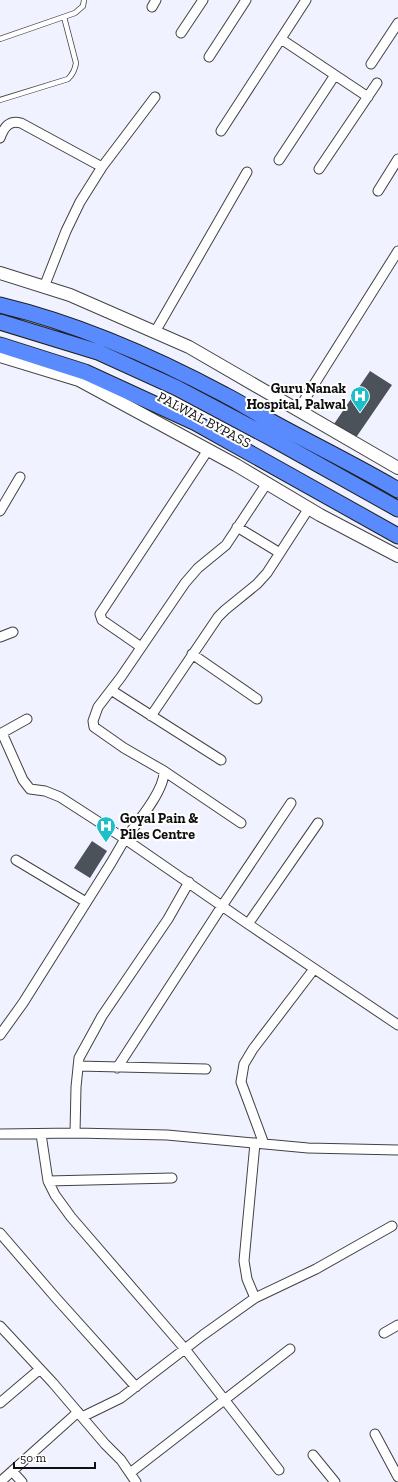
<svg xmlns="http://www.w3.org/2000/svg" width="398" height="1482" viewBox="0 0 398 1482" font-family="'Zilla Slab',serif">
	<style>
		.building { fill: #4b5259 }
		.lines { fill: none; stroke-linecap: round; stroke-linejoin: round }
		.service-casing { stroke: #424242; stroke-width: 6 }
		.minor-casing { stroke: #424242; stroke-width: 11 }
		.tertiary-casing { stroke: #424242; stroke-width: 14 }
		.trunk-casing { stroke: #202020; stroke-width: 17 }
		.service { stroke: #fff; stroke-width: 4.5 }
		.minor { stroke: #fff; stroke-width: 9 }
		.tertiary { stroke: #fff; stroke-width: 12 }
		.trunk { stroke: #598afe; stroke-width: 15 }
		.labels { text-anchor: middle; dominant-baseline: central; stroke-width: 4; stroke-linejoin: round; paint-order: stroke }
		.poi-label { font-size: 14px; font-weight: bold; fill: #0f0f0f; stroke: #fff; text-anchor: end }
		.street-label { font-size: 14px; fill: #0f0f0f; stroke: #fff }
	</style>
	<rect width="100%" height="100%" fill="#f1f2ff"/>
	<!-- building -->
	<path class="building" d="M370,371l22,14 -37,54 -21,-15z
		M92,841l15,10 -17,27 -16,-10z"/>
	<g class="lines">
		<!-- service casing -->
		<g class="service-casing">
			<path id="service" d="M0,39l75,-26 8,-7 1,-6
				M0,100l68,-21c5,-5 7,-9 8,-16l-12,-46"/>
		</g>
		<!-- minor casing -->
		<g class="minor-casing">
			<path id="minor" d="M152,7l4,-7
				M181,33l22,-33
				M281,39l87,58
				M209,57l37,-57
				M371,64l27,-41
				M221,131l85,-131
				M0,138c4,-11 9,-18 21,-15l81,44
				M279,160l56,-85
				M319,169l58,-86
				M378,191l20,-32
				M44,287l22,-56 14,-29 22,-35 53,-70
				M155,332l92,-160
				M298,410l100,-159
				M267,483l-41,62 -28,23 -13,15 -64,94 -23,30 -5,14 1,6 30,21 40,23c1,19 -27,52 -39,68l123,85 150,101
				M0,511l20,-34
				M237,527l43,26
				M0,637l13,-5
				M141,647l-39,-27 -2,-6 108,-164
				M192,654l65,45
				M111,690l110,70
				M151,716l67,-99 7,-7 32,-26 10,-11 42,-65
				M0,734l27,-15
				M164,771l77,52
				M16,860l70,42
				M189,882l-21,37 -66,97 -23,42 -3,29 -1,46 92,2 141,13 90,2
				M248,924l70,-101
				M0,1035l23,-32 88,-140 14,-24 -65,-42 -15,-6 -15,-2 -7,-9 -21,-47
				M78,1066l128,3
				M117,1068l105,-162 69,-103
				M0,1134l75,-1
				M41,1134l7,47 7,14 16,22 114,132 94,121
				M264,1144l-23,-62 3,-18 9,-15 61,-80
				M48,1181l124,-3
				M0,1233l56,65 80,89
				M255,1298l61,-29 76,-43
				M0,1326l53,57 52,61 16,16 15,22
				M384,1333l14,-8
				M0,1403l40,-34
				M82,1417l39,-19 82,-63 52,-37 -8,-19 -3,-18 11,-118
				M375,1434l23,43
				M313,1455l22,27
				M12,1471l10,11
				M130,1473l160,-124
				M0,1482l78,-70"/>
		</g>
		<!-- tertiary casing -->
		<g class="tertiary-casing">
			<path id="tertiary" d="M0,273l70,22 119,52 209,121
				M0,356l79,24 157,85 84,50 78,41"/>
		</g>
		<!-- trunk casing -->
		<g class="trunk-casing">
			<path id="trunk" d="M0,305c79,19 154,52 225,90 16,8 31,18 47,27 42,23 85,44 126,68
				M0,322l98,30 79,36 94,50 127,71
				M0,345l85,27 111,51 202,113"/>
		</g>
		<!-- service -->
		<use href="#service" class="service"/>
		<!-- minor -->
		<use href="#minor" class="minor"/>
		<!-- tertiary -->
		<use href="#tertiary" class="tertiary"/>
		<!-- trunk -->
		<use href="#trunk" class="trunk"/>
	</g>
	<!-- icons -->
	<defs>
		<g id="hospital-pin" transform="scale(1)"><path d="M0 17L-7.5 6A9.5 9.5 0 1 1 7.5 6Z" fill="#1dbfc9" stroke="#fff"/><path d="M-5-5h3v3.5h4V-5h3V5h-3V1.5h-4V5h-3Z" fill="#fff"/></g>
	</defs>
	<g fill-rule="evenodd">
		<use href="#hospital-pin" x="360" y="396"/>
		<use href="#hospital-pin" x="106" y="826"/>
	</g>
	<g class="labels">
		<!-- poi labels -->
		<g class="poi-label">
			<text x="346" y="388">Guru Nanak<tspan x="346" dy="16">Hospital, Palwal</tspan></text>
			<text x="120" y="818" text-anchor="start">Goyal Pain &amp;<tspan x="120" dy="16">Piles Centre</tspan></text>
		</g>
		<!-- street labels -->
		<g class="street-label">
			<text transform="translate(204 420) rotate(28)">PALWAL BYPASS</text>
		</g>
	</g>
	<!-- scale -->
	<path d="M14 1462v6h81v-6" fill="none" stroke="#0f0f0f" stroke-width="2"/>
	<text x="20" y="1462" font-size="12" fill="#0f0f0f" stroke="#ffffff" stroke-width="3" paint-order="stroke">50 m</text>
</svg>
